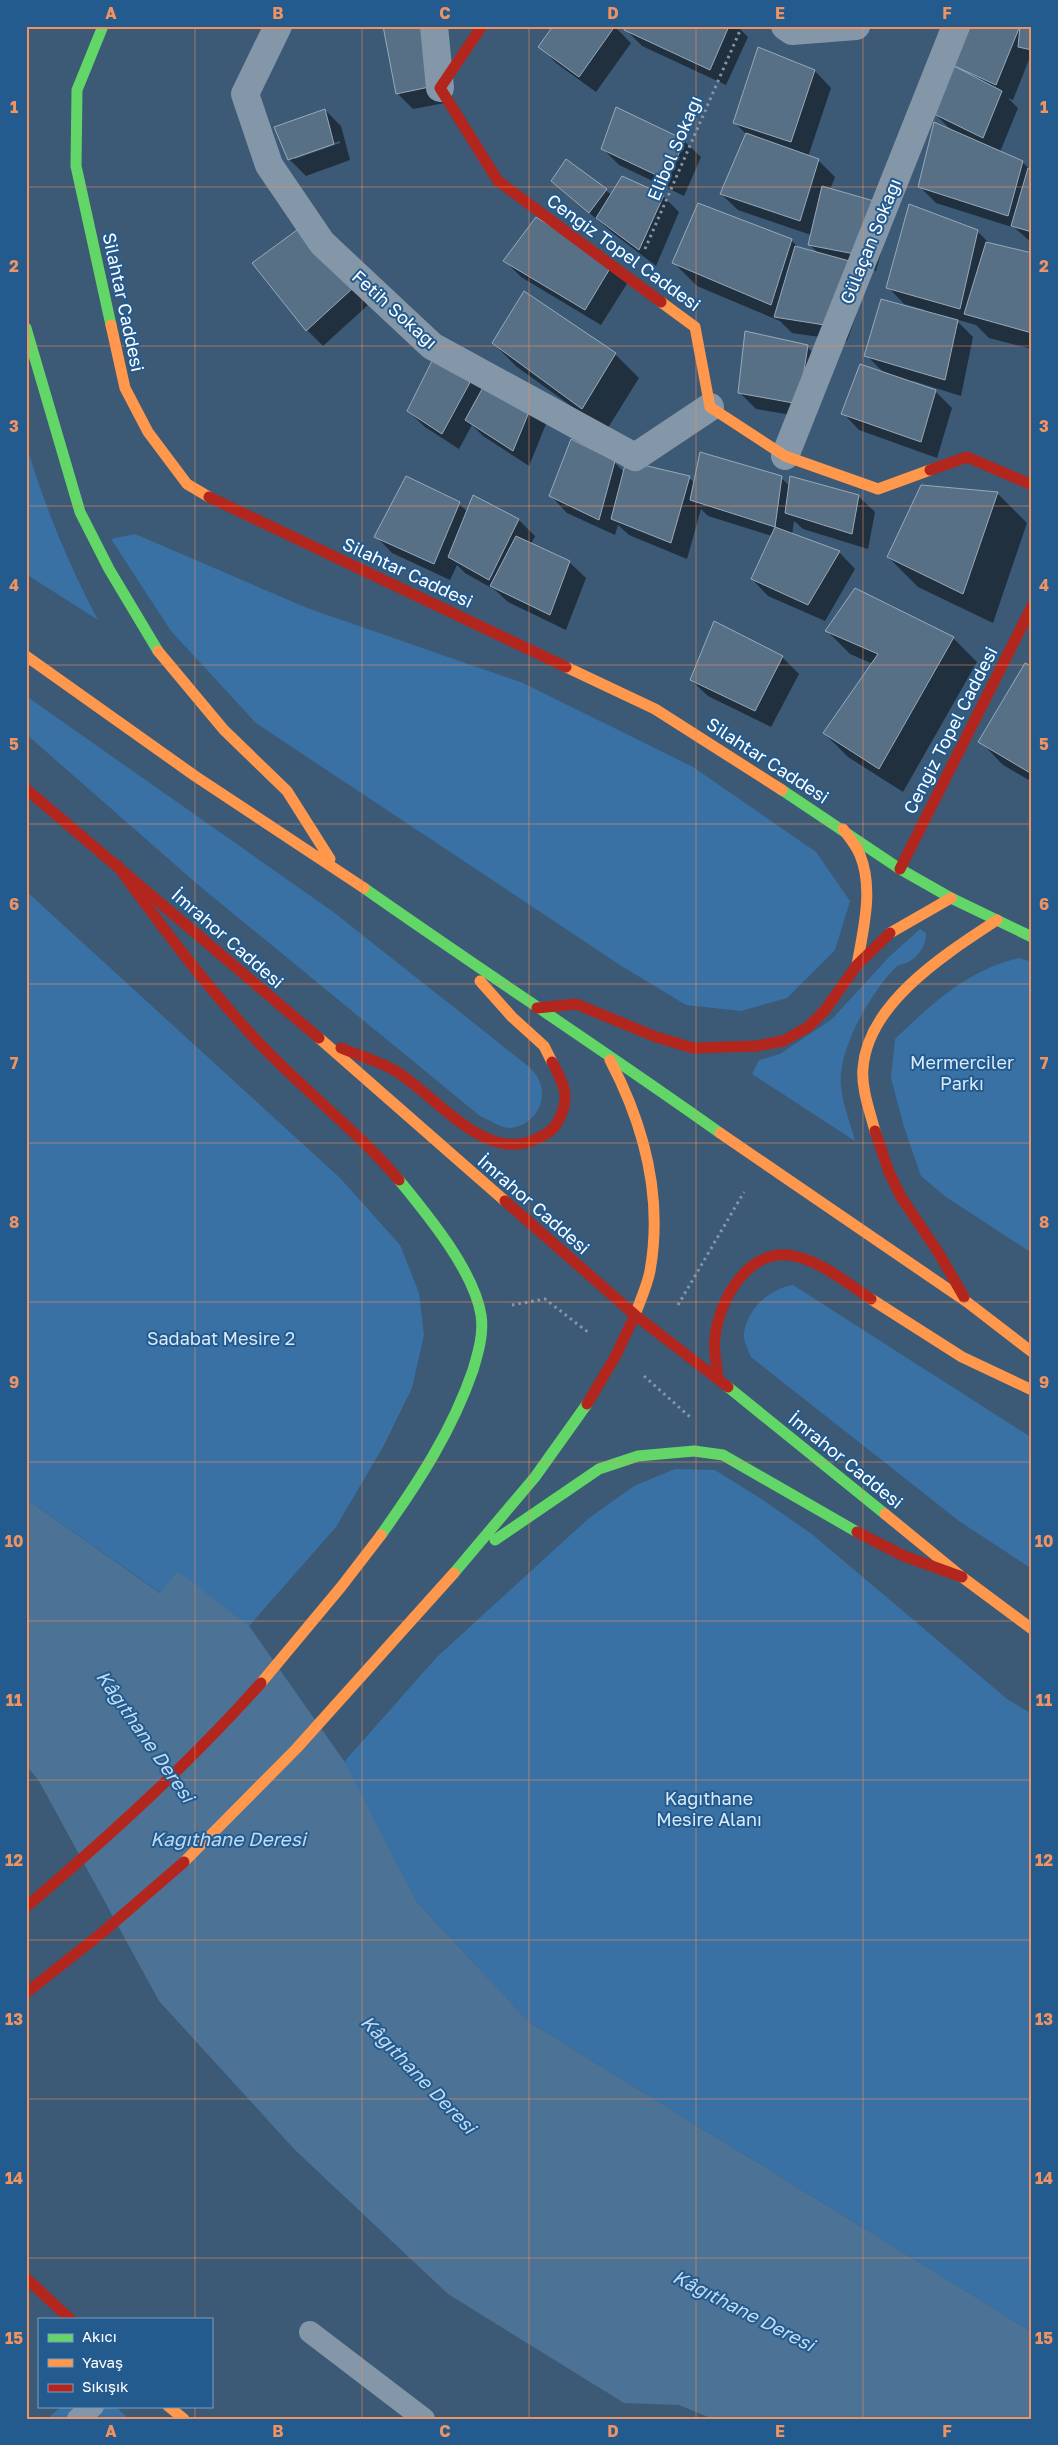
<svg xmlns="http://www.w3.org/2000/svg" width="1058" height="2445" viewBox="0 0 1058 2445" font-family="'Golos Text',sans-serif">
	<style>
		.green { fill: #3971a5 }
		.water { fill: #4c7295 }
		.shadow { fill: #0007; fill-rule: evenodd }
		.building { fill: #587086; stroke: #98a9b9 }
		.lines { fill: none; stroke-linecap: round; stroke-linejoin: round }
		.path { stroke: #8397a9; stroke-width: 3; stroke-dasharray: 2.5 4; stroke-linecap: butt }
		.lane { stroke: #8397a9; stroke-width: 22 }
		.street { stroke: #8397a9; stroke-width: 28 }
		.fast { stroke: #63d668; stroke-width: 11 }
		.slow { stroke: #ff974d; stroke-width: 11 }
		.jam { stroke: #b3261e; stroke-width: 11 }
		.grid { fill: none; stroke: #f09361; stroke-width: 1; stroke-opacity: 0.55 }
		.labels { text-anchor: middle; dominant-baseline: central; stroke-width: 4; stroke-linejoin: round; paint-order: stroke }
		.street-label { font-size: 18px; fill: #fff; stroke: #245b8f }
		.park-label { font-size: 18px; fill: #d9eaf9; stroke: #245b8f }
		.water-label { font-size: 19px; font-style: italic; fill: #c0dbf2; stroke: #245b8f }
		.neatline { fill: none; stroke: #f09361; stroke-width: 2 }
		.grid-label { font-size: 16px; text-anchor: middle; font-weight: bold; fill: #f09361 }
	</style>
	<rect width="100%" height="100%" fill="#3c5a76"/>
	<!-- green -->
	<path class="green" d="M26,444c18,61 42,119 72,176l-72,-46z
		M135,534l172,74 216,75 170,84 123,85 34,49 -15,49 -48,48 -46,13 -55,-6 -66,-40 -364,-242 -85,-92 -60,-92z
		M26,696l306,215 181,143c8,7 21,15 25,24 12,22 -4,49 -29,50 -8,0 -21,-9 -29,-12l-284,-233 -170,-149z
		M26,891l314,287 60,67 19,48 5,42 -12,53 -28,57 -48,82 -87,99 -71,-54 -17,21 -135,-94z
		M920,929l6,4c1,11 -7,23 -16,28 -4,3 -10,3 -14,6 -25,25 -59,83 -55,119 1,18 10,38 14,55l-103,-67 7,-14 21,-6 52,-35 57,-62z
		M1019,958l13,4v291l-86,-56 -25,-21 -17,-49 -13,-49 4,-39c39,-37 71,-68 124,-81z
		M793,1285l239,153v131l-73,-48 -208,-164c-2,-7 -8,-16 -7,-23 3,-25 25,-45 49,-49z
		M675,1469l40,1 48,30 50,35 194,164 25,15v618l-503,-310 -112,-120 -73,-140 93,-105 151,-138 46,-33z
		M62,2406h53l14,13h-82z"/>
	<!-- water -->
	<path class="water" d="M26,1499l134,94 18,-22 71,55 95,135 73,141 112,120 503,310v87h-319l-34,-14 -55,-2 -176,-109 -153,-144 -136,-149 -120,-220 -13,-16z"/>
	<!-- shadow -->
	<path class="shadow" d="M385,26l65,76 -37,7 -16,-16z
		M614,26l17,17 -35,49 -40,-29 -16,-17z
		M627,26h110l11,11 -22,48 -84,-39 -17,-17z
		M1017,26l4,2 11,-2v33l-2,-2 -17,43 -5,-2 10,10 -18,44 22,10 10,9v72l-17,-15 -79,-25 -17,-17 33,-55 -17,-17 16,-49z
		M759,48l56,23 16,17 -23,69 10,3 17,17 -5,13 60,29 -14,52 -20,-4 13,12 -22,62 -55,-8 -12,-12 -83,-35 -24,-24 118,-22 8,8 19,5 -9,-9 2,-9 -73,-25 -17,-16 25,-60 -11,-11z
		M325,110l16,16 9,34 -44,16 -17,-17zM340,141v2l-45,16v-3z
		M684,141l17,16 -17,39 -65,-31 -16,-16z
		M567,161l45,34 51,1 16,16 -23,54 -42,-32 -62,-53z
		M536,219l92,63 -27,43 -80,-48 -16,-16z
		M977,231l13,13 42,10v95l-43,-11 -13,-13 -21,-6 18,18 -12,59 -48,-15 -1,2 23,8 17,17 -15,50 -78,-28 -16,-17 41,-40 -18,-18 59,-45 -21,-6 -16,-17z
		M314,248l54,57 -45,41 -16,-16 -54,-67z
		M524,292l91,62 24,24 -33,53 -89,-64 -24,-24z
		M807,347l17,16 -9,56 -59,-10 -17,-17z
		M436,355l94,53 16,16 -17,42 -46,-30 -11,-11 -13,24 -34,-22 -17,-16z
		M615,463l10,10 64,5 6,5 86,-5 9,8 68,10 17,16 -7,37 -65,-20 -9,-8 -2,14 47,17 16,17 -30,52 -57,-25 -16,-17 20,-43 -64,-20 -7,-7 -14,50 -58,-24 -11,-10 -3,10 -48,-22 -16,-17z
		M407,477l52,27 9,8 6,-16 45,24 16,16 -4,8 38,18 17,16 -20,52 -58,-28 -13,-12 -30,-17 -8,-8 -7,15 -58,-27 -16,-17z
		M997,493l30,30 -34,100 -75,-36 -30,-30z
		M855,590l98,48 24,24 -74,130 -55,-35 -24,-24 49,-69 -23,-10 -24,-24z
		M782,657l17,17 -28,53 -63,-31 -17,-16z
		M1032,668v114l-29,-17 -23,-24z"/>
	<!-- building -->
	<path class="building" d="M383,26h43l8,60 -38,8z
		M553,26h62l-36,51 -41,-30z
		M625,26h104l-19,44 -86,-40z
		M967,26h53l-24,59 -46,-21z
		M1020,26h12v24l-14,-3z
		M758,47l57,23 -24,72 -58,-19z
		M950,64l52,27 -19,47 -49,-24z
		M616,107l69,33 -18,40 -66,-31z
		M325,109l9,35 -46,16 -14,-33z
		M934,122l89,39 -15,55 -90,-29z
		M746,133l73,26 -19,62 -80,-27z
		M566,159l41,30 -18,24 -38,-32z
		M1028,168l4,1v63l-21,-6z
		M622,176l42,19 -25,55 -43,-32z
		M822,186l52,15 -14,54 -52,-10z
		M698,203l94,36 -21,66 -99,-42z
		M909,204l69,26 -18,79 -74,-21z
		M536,217l76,48 -27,45 -82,-49z
		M297,230l56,58 -47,43 -54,-68z
		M986,242l46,11v80l-68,-19z
		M795,246l58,16 -22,64 -57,-9z
		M524,291l92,62 -34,56 -90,-66z
		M881,299l77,21 -13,60 -81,-24z
		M745,331l63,14 -9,59 -61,-11z
		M436,353l38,22 -32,59 -35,-23z
		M860,364l76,26 -15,52 -80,-28z
		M486,382l45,25 -18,44 -48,-31z
		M571,439l44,22 -16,59 -50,-24z
		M700,452l82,24 -7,51 -85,-27z
		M626,461l64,15 -19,67 -60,-24z
		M406,476l54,26 -26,62 -60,-27z
		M790,476l69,19 -7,39 -67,-21z
		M921,485l77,7 -35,102 -76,-37z
		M473,495l46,24 -30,61 -41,-23z
		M775,527l65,24 -32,54 -57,-26z
		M516,536l54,25 -20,54 -60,-29z
		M855,588l99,49 -75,132 -56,-36 55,-79 -53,-23z
		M714,621l69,35 -28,55 -65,-31z
		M1025,663l7,3v108l-54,-32z"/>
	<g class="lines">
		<!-- path -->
		<path class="path" d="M645,249l97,-223
			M512,1305l33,-6 44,34
			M678,1305l66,-113
			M644,1376l46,41"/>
		<!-- lane -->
		<path class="lane" d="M310,2332l114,87
			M78,2419l15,-13"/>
		<!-- street -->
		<path class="street" d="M278,26l-33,68 24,71 53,78 110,103 203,111 75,-50
			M434,26l6,62
			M785,26l7,5 64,-5
			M785,456l171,-430"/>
		<!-- fast -->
		<path class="fast" d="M103,26l-26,64 -1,76 35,159
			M26,328l54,184 29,57 49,82
			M782,790l118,79 51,29 81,39
			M364,888c118,83 238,161 356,245
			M728,1387l157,127
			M381,1535c37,-52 71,-104 92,-165 5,-17 11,-36 8,-55 -7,-44 -54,-101 -82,-135
			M495,1540l104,-71 39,-13 56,-5 29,4 134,77
			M454,1573l81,-96 52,-73"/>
		<!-- slow -->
		<path class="slow" d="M661,302l34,25 15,80 75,49 93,33 52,-19
			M111,325l14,63 23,44 39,52 22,13
			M158,651l66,79 63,61 43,68
			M26,656l169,120 169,112
			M566,667l89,42 127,81
			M843,829c6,8 13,16 17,26 14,34 3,75 -3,110
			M890,933l61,-35
			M480,981l32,36 32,29 8,16
			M319,1038l186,163
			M610,1060c34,65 53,138 40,211 -3,15 -10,30 -15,44
			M875,1131c-5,-19 -14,-43 -12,-63 5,-66 84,-115 134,-148
			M720,1133l247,169 65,50
			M871,1299l91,58 70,33
			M885,1514l77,63 70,52
			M261,1683l80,-96 40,-52
			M184,1862l112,-113 158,-176
			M168,2406l16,13"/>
		<!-- jam -->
		<path class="jam" d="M482,26l-42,62 58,93 163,121
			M930,470l37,-13 65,28
			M209,497l357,170
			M26,789l293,249
			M117,865c45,62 91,124 144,180 45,47 96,86 138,135
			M900,869l132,-263
			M537,1008l39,-4 80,33 37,11 63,-2 27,-5 25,-14 17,-17 32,-45 33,-32
			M341,1048c17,7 37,13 53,22 41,24 92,96 144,68 7,-3 13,-6 18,-13 15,-25 10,-38 -4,-63
			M875,1131l14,41 12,25 37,55 26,45
			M505,1201l130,114 93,72
			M718,1379c-1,-14 -5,-28 -3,-42 4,-37 34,-91 79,-81 28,6 53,27 77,43
			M587,1404l28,-47 20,-42
			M857,1532l47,24 58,21
			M26,1907c82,-70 163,-143 235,-224
			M26,1993l77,-61 81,-70
			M26,2278l44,41"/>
	</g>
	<!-- grid -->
	<path class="grid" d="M195,26v2293M362,26v2393M529,26v2393M696,26v2393M863,26v2393M26,187h1006M26,346h1006M26,506h1006M26,665h1006M26,824h1006M26,984h1006M26,1143h1006M26,1302h1006M26,1462h1006M26,1621h1006M26,1780h1006M26,1940h1006M26,2099h1006M26,2258h1006M195,2406v13"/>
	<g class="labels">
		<!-- street labels -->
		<g class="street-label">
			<text transform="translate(674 148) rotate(-67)">Elibol Sokağı</text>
			<text transform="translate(870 241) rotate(-68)">Gülaçan Sokağı</text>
			<text transform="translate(624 252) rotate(36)">Cengiz Topel Caddesi</text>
			<text transform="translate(124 302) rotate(78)">Silahtar Caddesi</text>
			<text transform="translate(395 309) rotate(42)">Fetih Sokağı</text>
			<text transform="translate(408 572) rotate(25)">Silahtar Caddesi</text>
			<text transform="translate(950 730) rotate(-63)">Cengiz Topel Caddesi</text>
			<text transform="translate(768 760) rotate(33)">Silahtar Caddesi</text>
			<text transform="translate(228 938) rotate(41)">İmrahor Caddesi</text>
			<text transform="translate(534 1204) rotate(41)">İmrahor Caddesi</text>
			<text transform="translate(846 1460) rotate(39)">İmrahor Caddesi</text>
		</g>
		<!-- park labels -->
		<g class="park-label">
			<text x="962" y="1062">Mermerciler<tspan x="962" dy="21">Parkı</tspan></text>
			<text x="221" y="1338">Sadabat Mesire 2</text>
			<text x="709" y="1798">Kağıthane<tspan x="709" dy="21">Mesire Alanı</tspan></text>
		</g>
		<!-- water labels -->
		<g class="water-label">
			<text transform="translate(146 1736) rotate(55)">Kâğıthane Deresi</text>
			<text x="228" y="1838">Kağıthane Deresi</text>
			<text transform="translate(419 2074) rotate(46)">Kâğıthane Deresi</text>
			<text transform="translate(744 2310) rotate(27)">Kâğıthane Deresi</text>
		</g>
	</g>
	<!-- border -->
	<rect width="1058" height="2445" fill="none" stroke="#245b8f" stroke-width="55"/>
	<!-- legend -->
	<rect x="38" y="2318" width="175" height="90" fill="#245b8f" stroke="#7c9dbc"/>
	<rect x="48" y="2334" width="25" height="8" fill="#63d668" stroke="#7c9dbc"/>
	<text x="82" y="2342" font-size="15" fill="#ffffff">Akıcı</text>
	<rect x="48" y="2359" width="25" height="8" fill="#ff974d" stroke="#7c9dbc"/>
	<text x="82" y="2368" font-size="15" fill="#ffffff">Yavaş</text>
	<rect x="48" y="2384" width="25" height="8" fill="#b3261e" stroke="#7c9dbc"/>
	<text x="82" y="2392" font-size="15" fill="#ffffff">Sıkışık</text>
	<rect x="28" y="28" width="1002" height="2390" class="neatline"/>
	<g class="grid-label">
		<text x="111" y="19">A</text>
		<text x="278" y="19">B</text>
		<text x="445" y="19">C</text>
		<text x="613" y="19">D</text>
		<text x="780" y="19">E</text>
		<text x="947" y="19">F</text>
		<text x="14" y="113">1</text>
		<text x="1044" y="113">1</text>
		<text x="14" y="272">2</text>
		<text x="1044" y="272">2</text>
		<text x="14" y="432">3</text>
		<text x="1044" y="432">3</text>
		<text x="14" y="591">4</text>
		<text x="1044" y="591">4</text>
		<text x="14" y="750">5</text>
		<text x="1044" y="750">5</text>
		<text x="14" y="910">6</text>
		<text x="1044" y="910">6</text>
		<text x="14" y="1069">7</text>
		<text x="1044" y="1069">7</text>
		<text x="14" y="1228">8</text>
		<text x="1044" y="1228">8</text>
		<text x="14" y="1388">9</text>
		<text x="1044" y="1388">9</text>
		<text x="14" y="1547">10</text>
		<text x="1044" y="1547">10</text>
		<text x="14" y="1706">11</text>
		<text x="1044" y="1706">11</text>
		<text x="14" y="1866">12</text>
		<text x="1044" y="1866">12</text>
		<text x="14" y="2025">13</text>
		<text x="1044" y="2025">13</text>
		<text x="14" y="2184">14</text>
		<text x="1044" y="2184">14</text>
		<text x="14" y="2344">15</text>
		<text x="1044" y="2344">15</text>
		<text x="111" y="2437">A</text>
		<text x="278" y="2437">B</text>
		<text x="445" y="2437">C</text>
		<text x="613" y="2437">D</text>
		<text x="780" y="2437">E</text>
		<text x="947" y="2437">F</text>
	</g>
</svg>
